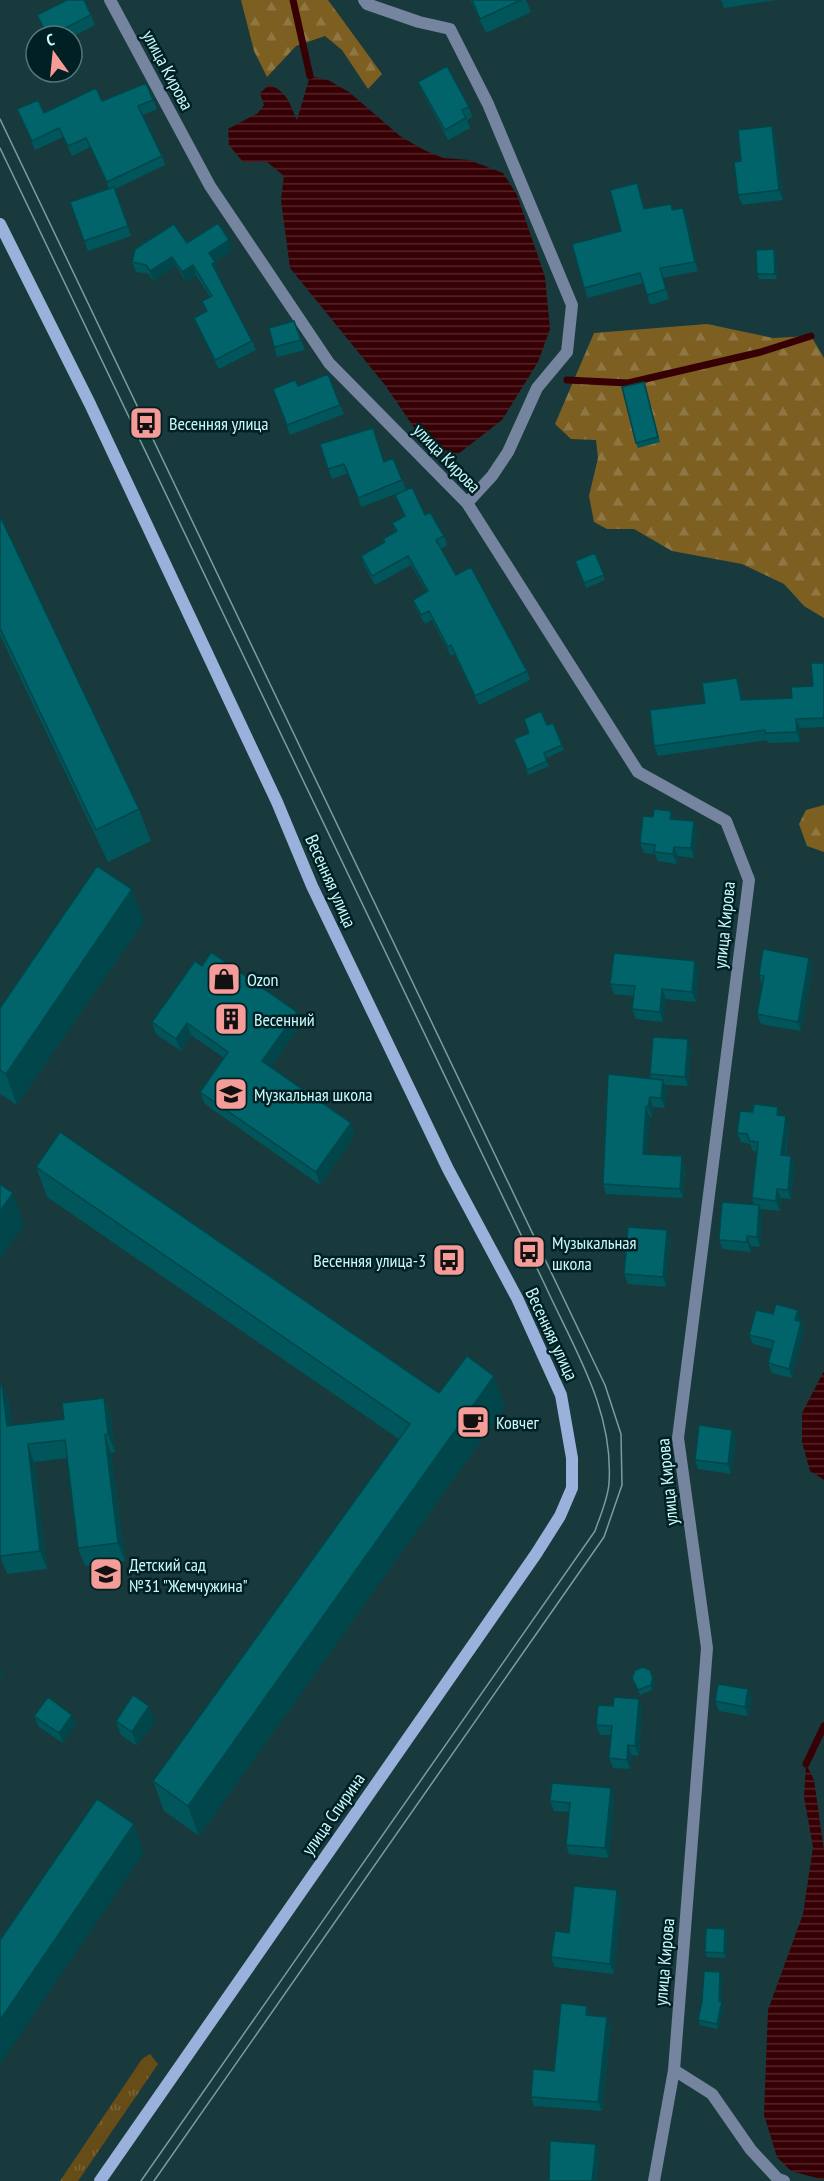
<svg xmlns="http://www.w3.org/2000/svg" width="824" height="2181" viewBox="0 0 824 2181" font-family="'PT Sans Narrow',sans-serif">
	<style>
		.grass { fill: url(#grass-tufts) }
		.forest { fill: url(#forest-firs) }
		.water { fill: url(#water-rules) }
		.lines { fill: none; stroke-linecap: round; stroke-linejoin: round }
		.stream { stroke: #360004; stroke-width: 7 }
		.minor { stroke: #75849f; stroke-width: 12 }
		.secondary { stroke: #9ab1dc; stroke-width: 12 }
		.tram { stroke: #769fa1; stroke-width: 1.5 }
		.wall { fill: #00565b }
		.shaded-wall { fill: #00464a }
		.building { fill: #00646a; stroke: #00464a; stroke-width: 1.5 }
		.labels { text-anchor: middle; dominant-baseline: central; stroke-width: 5; stroke-linejoin: round; paint-order: stroke }
		.street-label { font-size: 18px; fill: #c9f9fc; stroke: #002023 }
		.poi-label { font-size: 18px; fill: #c9f9fc; stroke: #002023; text-anchor: start }
	</style>
	<defs>
		<pattern id="grass-tufts" width="24" height="20" patternUnits="userSpaceOnUse" patternTransform="scale(1.5)"><rect width="24" height="20" fill="#664d18"/><path d="M3 7l-1-3M5 7V3M7 7l1-3M15 17l-1-3M17 17v-4M19 17l1-3" fill="none" stroke="#7b673a"/></pattern>
		<pattern id="forest-firs" width="22" height="20" patternUnits="userSpaceOnUse" patternTransform="scale(1.5)"><rect width="22" height="20" fill="#7d5f22"/><path d="M5 1l3.5 6h-7zM16 11l3.5 6h-7z" fill="#8e7743"/></pattern>
		<pattern id="water-rules" width="6" height="5" patternUnits="userSpaceOnUse" patternTransform="scale(1.5)"><rect width="6" height="5" fill="#360004"/><path d="M0 2.5h6" fill="none" stroke="#52262a"/></pattern>
	</defs>
	<rect width="100%" height="100%" fill="#183a3c"/>
	<!-- grass -->
	<path class="grass" d="M150,2054l8,10 -80,117h-18l82,-122z"/>
	<!-- forest -->
	<path class="forest" d="M241,0h87l54,74 -14,15 -26,-39 -17,-14 -29,10 -29,31 -13,-26z
		M707,324l66,14 38,-2 13,22v260l-20,-12 -20,-22 -42,-20 -70,-13 -38,-22h-27l-13,-7 -5,-26 9,-38 -2,-18 -25,-1 -16,-15 39,-91z
		M824,805v47l-17,-6 -8,-22 7,-14z"/>
	<!-- water -->
	<path class="water" d="M310,76l18,4 21,12 51,44 24,14 19,8 26,2 34,13 14,22 28,82 5,52 -12,33 -36,58 -44,34 -27,-8 -18,-20 -28,-41 -95,-117 -9,-68 3,-24 -17,-14h-24l-14,-17 -1,-16 30,-16 6,-8 -4,-12 9,-8c19,7 20,18 28,35z
		M824,1371v109l-14,-9 -8,-29v-29z
		M806,1764l8,16 10,71v329l-33,-9 -14,-14 -13,-42 4,-105 35,-96 10,-67 -9,-50z"/>
	<g class="lines">
		<!-- stream -->
		<path class="stream" d="M293,0l17,76
			M567,380l61,3 133,-31 50,-16
			M806,1764l18,-38"/>
		<!-- minor -->
		<path class="minor" d="M110,0l100,186 119,177 138,140 171,269 88,49 23,59 -71,558 29,210 -33,422 -20,111
			M364,0l3,4 52,18 31,7 38,75 84,201 -5,47 -30,36 -29,64 -16,24 -25,27
			M674,2070l38,24 39,56 27,29 6,2"/>
		<!-- secondary -->
		<path class="secondary" d="M0,224l90,180 187,398 35,84 136,283 69,129 44,97 11,63v30l-12,28 -24,38 -436,627"/>
		<!-- tram -->
		<path class="tram" d="M0,119l605,1266 16,49 1,51 -18,52 -450,644
			M0,148l545,1137c29,64 69,125 64,198 -1,16 -9,33 -14,48l-454,650"/>
	</g>
	<!-- wall -->
	<path class="wall" d="M470,0h56l5,12 -45,21z
		M721,0h55l-52,8z
		M37,15h54l4,10 -23,12 -25,-1z
		M418,82l51,25 3,10 -5,3 3,8 -22,12 -26,-49z
		M153,100l4,9 -14,6 19,41 3,9 -50,24 16,47 -43,15 -18,-49 39,-13 -19,-42 -18,9 -9,-19 -28,13 -18,-41 27,4 58,-12z
		M772,126l3,9 8,65 -41,5 -4,-10 3,-34z
		M640,192l5,17 26,-5 2,6 10,-2 4,9 11,54 -35,7 6,21 -19,6 -7,-22 -55,15 -4,-10 37,-57z
		M187,243l45,7 -17,12 3,10 -1,1 35,68 4,9 -37,19 -21,-41 -4,-10 12,-6 -4,-11 8,-4 -14,-22 -10,7 -10,-16 -23,15 -4,-7 -13,-2 -4,-10z
		M774,249l2,5 1,25h-18l-2,-5z
		M294,321l11,29 -28,7 -3,-10z
		M298,386l42,19 4,9 -54,21 -17,-46z
		M646,387l14,55 -22,6 -2,-5z
		M320,444l64,17 9,-3 13,32 -45,17 -13,-34 -16,6z
		M395,495l30,20 19,21 3,9 -6,4 15,26 71,96 3,9 -51,25 -25,-51 -3,2 -19,-36 -7,4 -9,-15 -3,-9 14,-8 -16,-27 -36,20 -11,-20 -3,-9 23,-13 -1,-4 12,-7 -3,-9 12,-7z
		M0,516l139,293 12,32 -43,21 -108,-227z
		M595,553l10,27 -19,8 -11,-27z
		M824,663v64l-24,1v14l-32,1 -1,-3 -109,16 -4,-10 51,-43 36,-15 2,12 49,-2 21,-12z
		M553,723l11,27 -18,8 3,8 -21,9 -14,-36z
		M671,811l3,8 23,12 -3,27 -16,-2 -1,8 -19,-3 -3,-7 -11,-1 -4,-10 13,-26z
		M144,921l-127,184 -17,-11v-86z
		M809,958l4,9 -12,64 -40,-7 -4,-10 5,-29 -3,-10z
		M202,966l99,58 -30,43 80,56 4,12 -35,50 -115,-81 -5,-12 24,-34 -33,-23 -10,16 -25,-17 -4,-12z
		M699,971l-3,31 -30,-3 -3,23 -27,-3 -4,-10 2,-13 -20,-2 -4,-10z
		M691,1048l-3,38 -23,-1 2,4 -2,19 -12,-1 -1,10h-2l-3,37 38,12 -2,32 -77,-4 -3,-10 48,-106 -1,-4z
		M778,1107l3,8 8,11 -3,30h5l4,10 -4,33 -10,-1 -1,13 -20,-2 2,6 -2,32 -9,-1v6l-28,-3 -4,-9 35,-35 -2,-7 5,-47h-4l-3,-7 -9,-2 -4,-9 16,-21z
		M36,1167l403,226 66,14 -306,429 -35,-25 -11,-30 246,-342 -352,-242z
		M667,1230l3,9 -4,48 -38,-3 -4,-10z
		M798,1310l6,21 -12,47 -20,-5 -4,-10 4,-14 -19,-5 -4,-9 24,-21z
		M2,1385l7,18 3,22 52,-6 40,-21 7,19 4,35 -4,1 14,108 -40,5 -7,-18 -11,-90 -33,4 13,107 -40,5 -7,-18z
		M732,1430l4,9 -5,35 -33,-5 -3,-9z
		M632,1678l23,5 -3,7 -12,5z
		M748,1689l4,10 -4,17 -29,-5 -4,-10z
		M642,1708l-3,48 -7,-1 -2,14 -17,-1 -4,-10 2,-23h-11l-4,-10z
		M34,1716l42,8 -13,19 -25,-17z
		M155,1720l-18,26 -16,-11 -5,-14z
		M614,1798l-5,60 -40,-4 -3,-9 3,-33 -15,-1 -4,-10z
		M621,1899l-7,75 -59,-7 -4,-10 18,-24z
		M727,1934l-1,24 -19,-1 -2,-5z
		M720,1972l2,5 -1,24 3,5 -6,23 -18,-4 -2,-5z
		M587,2006l3,10 21,11 -9,84 -68,-5 -3,-9 23,-26z"/>
	<!-- shaded-wall -->
	<path class="shaded-wall" d="M772,126l3,9 8,65 -4,-10z
		M683,208l4,9 11,54 -3,-9z
		M229,240l3,10 -19,13 -4,-10z
		M774,249l2,5 1,25 -2,-5z
		M172,257l4,9 -23,15 -3,-10z
		M215,262l3,10 -2,1 -4,-9z
		M193,265l3,10 -10,7 -4,-10z
		M737,678l4,10 4,22 -4,-10z
		M796,719l4,9v14l-3,-10z
		M671,811l3,10 -4,-2z
		M694,821l3,10 -3,27 -3,-10z
		M674,847l4,9 -1,8 -4,-10z
		M132,889l12,32 -127,184 -11,-31z
		M809,958l4,9 -12,64 -3,-9z
		M695,961l4,10 -3,31 -4,-10z
		M662,989l4,10 -3,23 -3,-10z
		M297,1012l4,12 -34,49 -5,-12z
		M187,1023l4,12 -10,16 -5,-12z
		M688,1039l3,9 -3,38 -3,-9z
		M663,1080l4,9 -2,19 -4,-10z
		M650,1097l3,10 -1,10 -4,-10z
		M646,1107l4,10 -3,47 -4,-10z
		M778,1107l4,9 -5,-1z
		M786,1116l3,10 -5,39 -3,-10z
		M351,1123l4,12 -35,50 -4,-13z
		M682,1156l3,10 -2,32 -3,-9z
		M791,1156l4,10 -4,33 -3,-9z
		M777,1189l4,9 -1,13 -4,-10z
		M13,1193l11,32 -24,34v-48z
		M759,1205l3,10 -2,32 -3,-10z
		M667,1230l3,9 -4,48 -3,-10z
		M747,1236l4,10v6l-4,-10z
		M798,1310l3,9 -3,11 -3,-10z
		M801,1322l3,9 -12,47 -3,-9z
		M494,1376l11,31 -306,429 -11,-30z
		M2,1385l7,18 5,41 -7,-18z
		M104,1398l7,19 4,35 -7,-18z
		M732,1430l4,9 -5,35 -3,-10z
		M105,1435l6,18 14,108 -7,-18z
		M28,1444l6,18 13,107 -7,-18z
		M0,1668l3,7 -3,4z
		M653,1678l2,5 -3,7 -1,-5z
		M748,1689l4,10 -4,17 -3,-9z
		M639,1699l3,9 -3,48 -4,-10z
		M149,1706l6,14 -18,26 -5,-14z
		M72,1715l4,9 -13,19 -4,-10z
		M628,1745l4,10 -2,14 -3,-9z
		M611,1788l3,10 -5,60 -4,-10z
		M134,1824l10,29 -144,211v-44z
		M617,1890l4,9 -7,75 -4,-10z
		M725,1929l2,5 -1,24 -2,-5z
		M720,1972l2,5 -1,29 -2,-5z
		M722,2001l2,5 -6,23 -1,-5z
		M587,2006l3,10 -4,-1z
		M607,2017l4,10 -9,84 -4,-9z
		M596,2144l3,10 -2,27h-5z"/>
	<!-- building -->
	<path class="building" d="M67,0h17l7,15 -41,21h-2l-11,-21z
		M472,0h49l-41,19z
		M447,66l22,41 -7,3 4,8 -21,12 -27,-48z
		M146,83l7,17 -15,6 24,50 -55,26 -21,-44 -18,8 -9,-18 -27,13 -15,-32 21,-9 6,13 52,-25 6,13z
		M772,126l7,64 -41,5 -4,-33 7,-1 -3,-31z
		M637,183l7,26 27,-5 1,6 11,-2 12,54 -35,6 6,21 -19,6 -7,-22 -56,15 -12,-44 49,-13 -11,-41z
		M114,187l14,39 -44,15 -14,-39z
		M218,223l11,17 -20,13 6,9 -3,2 40,77 -37,19 -21,-42 13,-7 -5,-10 10,-5 -19,-31 -11,7 -10,-15 -22,14 -4,-6 -14,-3 3,-13 39,-25 13,19z
		M774,249l1,25h-18l-1,-24z
		M294,321l7,19 -27,7 -5,-19z
		M328,374l12,31 -53,20 -14,-36 22,-9 3,6z
		M644,382l14,55 -22,6 -14,-56z
		M373,428l11,34 9,-4 9,22 -44,18 -14,-34 -16,5 -8,-25z
		M412,487l13,28 5,-3 14,24 -8,4 20,35 15,-8 56,104 -52,25 -24,-51 -3,2 -19,-36 -8,4 -8,-15 15,-9 -20,-35 -36,20 -11,-20 24,-14 -2,-3 14,-8 -5,-8 13,-7 -10,-21z
		M0,516l139,293 -43,21 -96,-202z
		M595,553l9,22 -20,8 -9,-22z
		M811,663h13v55l-28,1 1,13 -32,1v-3l-111,16 -4,-36 55,-7 -3,-20 35,-5 4,22 51,-2 -1,-11 22,-1z
		M541,711l6,14 6,-2 9,22 -18,8 3,8 -20,9 -13,-31 15,-6 -5,-14z
		M654,809l17,2 -1,8 24,2 -3,27 -17,-1 -1,7 -19,-2 1,-7 -15,-2 3,-27 10,1z
		M97,866l35,23 -126,185 -6,-4v-62z
		M763,949l46,9 -11,64 -41,-8 7,-38 -5,-1z
		M211,952l86,60 -35,49 89,62 -35,49 -116,-80 28,-40 -41,-29 -11,16 -24,-17 43,-61 7,5z
		M614,953l81,8 -3,31 -30,-3 -2,23 -28,-3 3,-23 -25,-2z
		M653,1037l35,2 -3,38 -35,-3z
		M608,1074l55,6 -2,18 -11,-1 -2,10h-2l-3,47 39,2 -2,33 -77,-5z
		M754,1104l24,3 -1,8 9,1 -5,39 10,1 -3,34 -11,-1 -1,12 -24,-3 6,-56 -8,-1 -3,-7 -10,-1 3,-22 13,1z
		M60,1132l379,261 28,-37 27,20 -306,430 -35,-25 257,-357 -374,-257z
		M0,1184l13,9 -13,18z
		M722,1202l37,3 -2,32 -10,-1v6l-28,-2z
		M628,1227l39,3 -4,47 -39,-3z
		M776,1304l22,6 -3,10 6,2 -12,47 -21,-6 6,-22 -25,-6 7,-25 17,4z
		M0,1385h2l5,41 57,-7 -2,-16 42,-5 4,36 -3,1 13,108 -40,5 -13,-108 -37,4 12,107 -40,5z
		M699,1425l33,5 -4,34 -33,-4z
		M643,1667l7,3 3,8 -2,7 -13,5 -6,-12 3,-8z
		M718,1684l30,5 -3,18 -30,-6z
		M133,1695l16,11 -17,26 -16,-11z
		M48,1697l24,18 -13,18 -25,-17z
		M614,1697l25,2 -4,47 -7,-1 -1,15 -18,-2 3,-32 -16,-1 2,-20 15,1z
		M552,1783l59,5 -6,60 -39,-3 4,-42 -20,-2z
		M97,1799l37,25 -134,196v-80z
		M574,1886l43,4 -7,74 -59,-7 4,-26 14,2z
		M706,1928l19,1 -1,24 -19,-1z
		M704,1971l16,1 -1,29h3l-5,23 -19,-4 4,-18z
		M561,2003l26,3 -1,9 21,2 -9,85 -67,-5 2,-28 21,2z
		M550,2141l46,3 -4,37h-43z"/>
	<!-- icons -->
	<defs>
		<g id="bus-square" transform="scale(1.725)"><rect x="-9" y="-9" width="18" height="18" rx="4" fill="#f59b98" stroke="#002023"/><path d="M-5-6H5V4H4V6H2V4H-2V6H-4V4H-5ZM-3.5-4V0h7V-4ZM-3.5 1.2v1.5H-2V1.2ZM2 1.2v1.5H3.5V1.2Z" fill="#111"/></g>
		<g id="shop-square" transform="scale(1.725)"><rect x="-9" y="-9" width="18" height="18" rx="4" fill="#f59b98" stroke="#002023"/><path d="M-5-2.5h2.3a2.7 3.5 0 0 1 5.4 0H5L5.5 6h-11ZM-1.5-2.5h3a1.5 2.3 0 0 0-3 0Z" fill="#111"/></g>
		<g id="building-square" transform="scale(1.725)"><rect x="-9" y="-9" width="18" height="18" rx="4" fill="#f59b98" stroke="#002023"/><path d="M-4-6H4V6H1V3H-1V6H-4ZM-2.5-4.3h1.7v1.8h-1.7ZM.8-4.3h1.7v1.8H.8ZM-2.5-1h1.7V.8h-1.7ZM.8-1h1.7V.8H.8Z" fill="#111"/></g>
		<g id="school-square" transform="scale(1.725)"><rect x="-9" y="-9" width="18" height="18" rx="4" fill="#f59b98" stroke="#002023"/><path d="M0-5L7-2L0 1L-7-2ZM-4 1L0 2.5L4 1V4Q0 6-4 4Z" fill="#111"/></g>
		<g id="cafe-square" transform="scale(1.725)"><rect x="-9" y="-9" width="18" height="18" rx="4" fill="#f59b98" stroke="#002023"/><path d="M-5.5-4.5H6V0H3Q3 3.5 0 3.5H-2.5Q-5.5 3.5-5.5 0ZM3-3.2v2h1.7v-2ZM-6 4.5H4V6H-6Z" fill="#111"/></g>
	</defs>
	<g fill-rule="evenodd">
		<use href="#bus-square" x="146" y="423"/>
		<use href="#shop-square" x="224" y="979"/>
		<use href="#building-square" x="231" y="1019"/>
		<use href="#school-square" x="231" y="1094"/>
		<use href="#bus-square" x="529" y="1252"/>
		<use href="#bus-square" x="449" y="1260"/>
		<use href="#cafe-square" x="473" y="1422"/>
		<use href="#school-square" x="106" y="1574"/>
	</g>
	<g class="labels">
		<!-- street labels -->
		<g class="street-label">
			<text transform="translate(168 70) rotate(62)">улица Кирова</text>
			<text transform="translate(447 458) rotate(46)">улица Кирова</text>
			<text transform="translate(331 881) rotate(66)">Весенняя улица</text>
			<text transform="translate(724 925) rotate(-84)">улица Кирова</text>
			<text transform="translate(552 1334) rotate(65)">Весенняя улица</text>
			<text transform="translate(667 1482) rotate(-96)">улица Кирова</text>
			<text transform="translate(333 1814) rotate(-55)">улица Спирина</text>
			<text transform="translate(664 1962) rotate(-85)">улица Кирова</text>
		</g>
		<!-- poi labels -->
		<g class="poi-label">
			<text x="169" y="423">Весенняя улица</text>
			<text x="247" y="979">Ozon</text>
			<text x="254" y="1019">Весенний</text>
			<text x="254" y="1094">Музкальная школа</text>
			<text x="552" y="1242">Музыкальная<tspan x="552" dy="21">школа</tspan></text>
			<text x="426" y="1260" text-anchor="end">Весенняя улица-3</text>
			<text x="496" y="1422">Ковчег</text>
			<text x="129" y="1564">Детский сад<tspan x="129" dy="21">№31 "Жемчужина"</tspan></text>
		</g>
	</g>
	<!-- north arrow -->
	<g transform="translate(54 54) rotate(345)"><circle r="28" fill="#002023" stroke="#50777a" stroke-width="1.5"/>
	<path d="M0-4.5L10 22L0 15L-10 22Z" fill="#f59b98"/>
	<text y="-9" font-size="16" font-weight="bold" text-anchor="middle" fill="#c9f9fc">С</text>
	</g>
</svg>
